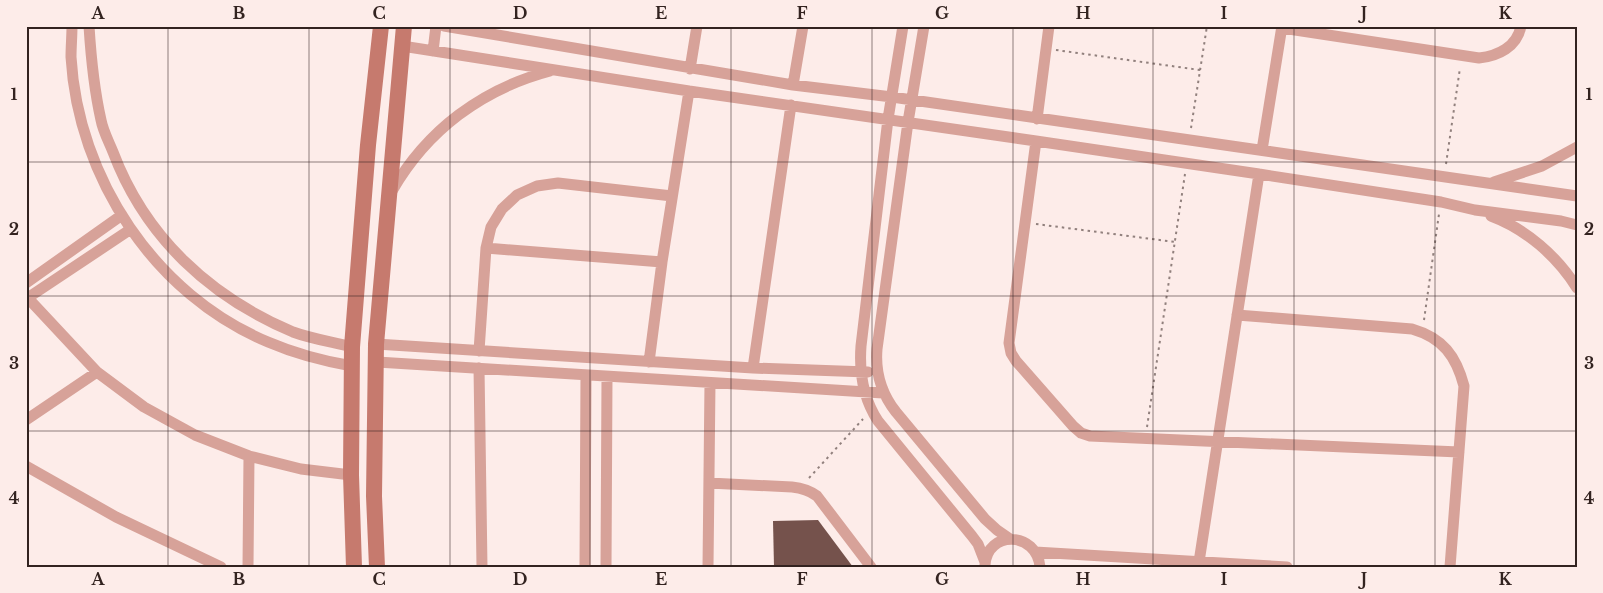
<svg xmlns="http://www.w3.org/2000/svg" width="1603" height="593" viewBox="0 0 1603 593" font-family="'Libre Baskerville',serif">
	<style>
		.building { fill: #75524c }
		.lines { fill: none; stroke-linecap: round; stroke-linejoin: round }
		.path { stroke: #91807d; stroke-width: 2; stroke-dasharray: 2.5 4; stroke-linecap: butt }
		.street { stroke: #d7a299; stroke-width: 11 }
		.secondary { stroke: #c67a6e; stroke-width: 16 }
		.grid { fill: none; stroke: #332320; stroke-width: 1; stroke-opacity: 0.55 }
		.neatline { fill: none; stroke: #332320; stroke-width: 2 }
		.grid-label { font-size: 16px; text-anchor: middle; font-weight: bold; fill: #332320 }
	</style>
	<rect width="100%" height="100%" fill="#fdece9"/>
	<!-- building -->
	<path class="building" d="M818,520l35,47h-79l-1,-46z"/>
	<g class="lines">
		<!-- path -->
		<path class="path" d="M1056,50l144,20
			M1191,128l16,-102
			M1446,164l14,-96
			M1036,224l139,18
			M1424,320l15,-106
			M1147,427l38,-253
			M809,478l54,-59"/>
		<!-- street -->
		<path class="street" d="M72,26c0,10 -1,21 -1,31 7,121 84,238 197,285 28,12 55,19 84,24
			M89,26c2,32 5,63 12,94 2,11 8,22 12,32 32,85 97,145 180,180 19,7 40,10 59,15
			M444,26l349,59 99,12 685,99
			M903,26l-15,93 -27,227c-2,27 2,52 17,75l94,115 6,8 7,18
			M924,26l-16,96 -31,227c-2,24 4,44 19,63l89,107 12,11 13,9
			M1282,28l197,30c19,-2 38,-11 42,-32
			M402,46l287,45 347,50 223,33 182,28 34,8 86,11 16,4
			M433,51l3,-25
			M690,69l7,-43
			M793,85l10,-59
			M1037,119l12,-93
			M1036,141l-27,202 2,10 5,8 57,65 8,7 9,3 369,16
			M1262,150l20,-124
			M1494,182l48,-16 35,-19
			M392,191c35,-61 90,-102 158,-120
			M1491,216c35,13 66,40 86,72
			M486,248l176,14
			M26,283l96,-68
			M26,296l71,76 47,35 51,28 54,21 52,13 50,6
			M26,299l105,-70
			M1237,315l175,14c31,9 44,27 52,57l-14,181
			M376,344l377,24 115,4
			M479,351l7,-103 5,-21 11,-18 15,-14 20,-9 21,-3 114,13
			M377,362l506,31
			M649,362l13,-100 27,-171
			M479,368l3,199
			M753,368l38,-263
			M26,420l71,-48
			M26,466l90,51 105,50
			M709,483l83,4c10,1 17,3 25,9l54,71
			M1035,552l252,15
			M1199,562l60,-388
			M985,565c2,-35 52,-34 55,2
			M248,567l1,-111
			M585,567l1,-192
			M606,567l1,-190
			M708,567l2,-184"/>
		<!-- secondary -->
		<path class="secondary" d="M354,567l-3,-92 1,-128 16,-202 13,-119
			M377,567l-3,-71 2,-152 28,-318"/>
	</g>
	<!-- grid -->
	<path class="grid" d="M168,26v541M309,26v541M450,26v541M590,26v541M731,26v541M872,26v541M1013,26v541M1153,26v541M1294,26v541M1435,26v541M26,162h1551M26,296h1551M26,431h1551"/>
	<!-- border -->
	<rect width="1603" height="593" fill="none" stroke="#fdece9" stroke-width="55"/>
	<rect x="28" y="28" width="1548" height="538" class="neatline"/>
	<g class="grid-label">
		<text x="98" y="19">A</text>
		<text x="239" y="19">B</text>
		<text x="379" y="19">C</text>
		<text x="520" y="19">D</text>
		<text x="661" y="19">E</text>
		<text x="802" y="19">F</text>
		<text x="942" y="19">G</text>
		<text x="1083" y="19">H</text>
		<text x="1224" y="19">I</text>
		<text x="1364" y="19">J</text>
		<text x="1505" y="19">K</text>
		<text x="14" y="100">1</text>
		<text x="1589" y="100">1</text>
		<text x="14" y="235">2</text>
		<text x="1589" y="235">2</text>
		<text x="14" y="369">3</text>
		<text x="1589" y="369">3</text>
		<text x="14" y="504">4</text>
		<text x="1589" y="504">4</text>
		<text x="98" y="585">A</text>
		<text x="239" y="585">B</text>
		<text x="379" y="585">C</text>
		<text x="520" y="585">D</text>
		<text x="661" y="585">E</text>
		<text x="802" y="585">F</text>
		<text x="942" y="585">G</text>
		<text x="1083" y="585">H</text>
		<text x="1224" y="585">I</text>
		<text x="1364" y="585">J</text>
		<text x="1505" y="585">K</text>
	</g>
</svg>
